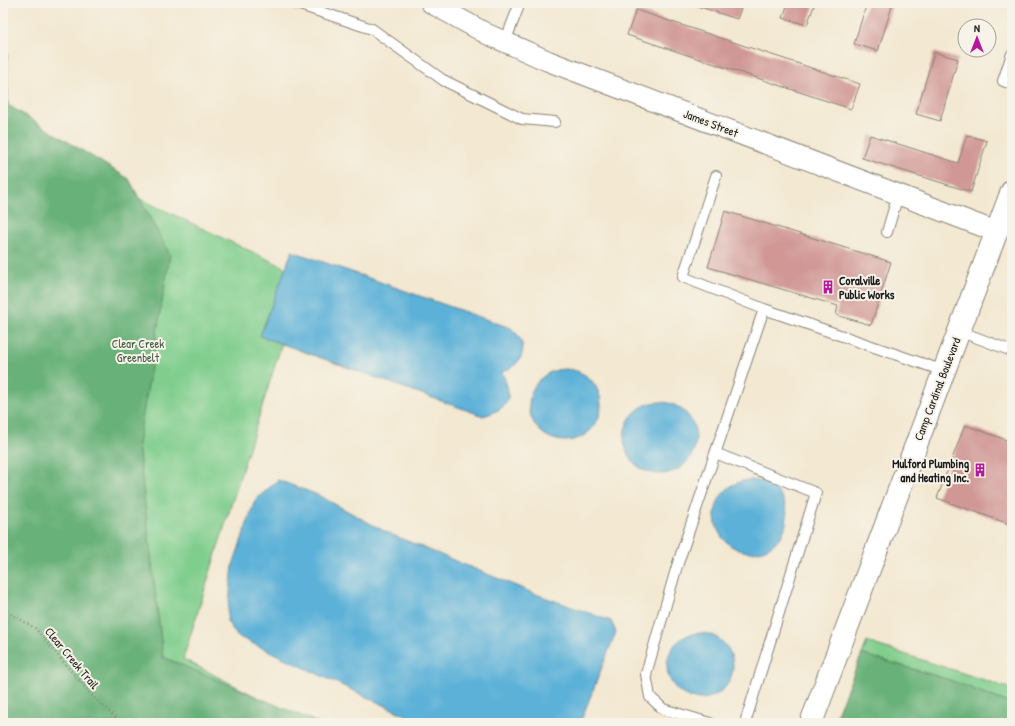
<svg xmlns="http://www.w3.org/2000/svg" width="1015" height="726" viewBox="0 0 1015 726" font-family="'Patrick Hand',sans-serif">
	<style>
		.green { fill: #80ce8d; stroke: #4e7554 }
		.forest { fill: #68b178; stroke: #42664a }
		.water { fill: #5bb1d8; stroke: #3c667a }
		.building { fill: #d09795 }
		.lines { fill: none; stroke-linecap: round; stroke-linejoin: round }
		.lane-casing { stroke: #888276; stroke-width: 12 }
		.street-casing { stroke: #888276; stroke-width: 22 }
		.secondary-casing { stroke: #888276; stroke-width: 24 }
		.path { stroke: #888276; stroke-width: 2.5; stroke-dasharray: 1 3; stroke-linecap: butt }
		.lane { stroke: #fff; stroke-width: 10 }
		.street { stroke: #fff; stroke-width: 20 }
		.secondary { stroke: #fff; stroke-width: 22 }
		.labels { text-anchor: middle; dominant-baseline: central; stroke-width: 4; stroke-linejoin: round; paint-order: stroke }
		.street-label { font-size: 12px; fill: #1c1c1c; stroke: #f7f3e8 }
		.poi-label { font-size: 12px; font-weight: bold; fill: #1c1c1c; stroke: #f7f3e8; text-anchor: start }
		.park-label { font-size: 12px; fill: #3f5a44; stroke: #f7f3e8 }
	</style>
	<rect width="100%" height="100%" fill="#f7f3e8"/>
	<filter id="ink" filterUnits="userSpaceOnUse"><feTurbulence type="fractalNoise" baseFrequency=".025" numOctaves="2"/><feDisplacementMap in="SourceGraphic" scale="8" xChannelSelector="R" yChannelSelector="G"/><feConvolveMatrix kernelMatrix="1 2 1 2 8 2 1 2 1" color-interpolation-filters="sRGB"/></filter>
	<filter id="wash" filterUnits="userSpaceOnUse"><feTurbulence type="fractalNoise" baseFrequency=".012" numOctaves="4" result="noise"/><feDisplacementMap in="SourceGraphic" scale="16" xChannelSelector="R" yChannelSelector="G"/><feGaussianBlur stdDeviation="0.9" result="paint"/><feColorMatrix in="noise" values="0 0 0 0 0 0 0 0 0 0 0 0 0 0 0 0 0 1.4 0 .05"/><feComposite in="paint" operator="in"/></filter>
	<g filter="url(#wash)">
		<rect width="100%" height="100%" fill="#f3e8d1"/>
		<!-- green -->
		<path class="green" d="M3,134l300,142 -120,383 125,64h-305z
			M867,642l145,47v34h-179z"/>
		<!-- forest -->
		<path class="forest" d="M3,3h3l2,102 121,74 41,76 -32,189 25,213 156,66h-316z
			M862,654l88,26 62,24v19h-179z"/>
		<!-- water -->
		<path class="water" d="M292,251l219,77c19,16 14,36 -9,44 11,25 9,36 -19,44l-223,-80z
			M529 405a36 36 0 1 1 72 0a36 36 0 1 1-72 0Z
			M624 438a36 36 0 1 1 72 0a36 36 0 1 1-72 0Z
			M715 516a36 36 0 1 1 72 0a36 36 0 1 1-72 0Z
			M278,480l40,15 70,38 145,60 78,28 5,11 -36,91h-158l-185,-87 -10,-15 6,-56 22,-65z
			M667 666a33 33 0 1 1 66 0a33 33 0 1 1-66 0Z"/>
		<g id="blocks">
			<!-- building -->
			<path class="building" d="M688,3h55l-6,16z
				M788,3h27l-8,22 -24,-7z
				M867,3h26l-15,48 -24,-7z
				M636,10l224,74 -9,25 -224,-74z
				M934,52l24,7 -18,62 -24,-7z
				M870,135l88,28 9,-28 20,6 -16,51 -109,-34z
				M725,211l166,51 -20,63 -35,-10 2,-9 -130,-39z
				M965,425l47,17v83l-75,-27z"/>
		</g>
	</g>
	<g filter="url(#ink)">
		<use href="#blocks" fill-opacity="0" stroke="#888276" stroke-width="1"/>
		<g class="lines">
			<!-- lane casing -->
			<g class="lane-casing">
				<path id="lane" d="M294,3l78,26 71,51 79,39 33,3
					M505,42l15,-39
					M1012,54l-9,27 9,3
					M716,176l-33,101 81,32
					M887,232l11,-37
					M959,331l53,20
					M715,453l101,40 -71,230
					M710,723l-47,-14 -13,-12 -4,-23 31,-108 87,-257 180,62"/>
			</g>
			<!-- street casing -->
			<g class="street-casing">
				<path id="street" d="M431,3l56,31 61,27 449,171"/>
			</g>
			<!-- secondary casing -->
			<g class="secondary-casing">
				<path id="secondary" d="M811,723l201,-532"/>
			</g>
			<!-- path -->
			<path class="path" d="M3,612h4l28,16 58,69 29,26
				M3,721l3,2"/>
			<!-- lane -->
			<use href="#lane" class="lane"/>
			<!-- street -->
			<use href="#street" class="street"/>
			<!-- secondary -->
			<use href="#secondary" class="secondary"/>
		</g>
	</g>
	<!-- icons -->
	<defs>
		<g id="building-bare" transform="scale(1.08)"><path d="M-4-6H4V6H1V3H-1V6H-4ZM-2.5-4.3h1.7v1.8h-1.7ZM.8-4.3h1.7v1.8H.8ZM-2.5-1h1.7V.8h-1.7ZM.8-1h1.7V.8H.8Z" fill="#b5179e" stroke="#f7f3e8" stroke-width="2.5" paint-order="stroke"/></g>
	</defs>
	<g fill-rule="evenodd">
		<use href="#building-bare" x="828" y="287"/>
		<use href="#building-bare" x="980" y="470"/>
	</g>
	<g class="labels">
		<!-- street labels -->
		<g class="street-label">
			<text transform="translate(711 123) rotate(21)">James Street</text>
			<text transform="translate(937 389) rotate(-69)">Camp Cardinal Boulevard</text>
			<text transform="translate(72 658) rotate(50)">Clear Creek Trail</text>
		</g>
		<!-- poi labels -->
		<g class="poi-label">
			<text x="839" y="280">Coralville<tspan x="839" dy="14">Public Works</tspan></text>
			<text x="969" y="463" text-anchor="end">Mulford Plumbing<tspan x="969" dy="14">and Heating Inc.</tspan></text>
		</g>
		<!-- park labels -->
		<g class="park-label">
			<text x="138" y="343">Clear Creek<tspan x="138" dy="14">Greenbelt</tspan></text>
		</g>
	</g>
	<!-- margin -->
	<rect width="1015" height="726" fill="none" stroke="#f7f3e8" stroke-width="16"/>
	<!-- north arrow -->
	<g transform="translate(977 38)"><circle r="19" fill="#f7f3e8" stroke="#9f9d96"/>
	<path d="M0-3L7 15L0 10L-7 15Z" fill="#b5179e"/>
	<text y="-6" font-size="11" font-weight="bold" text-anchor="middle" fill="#1c1c1c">N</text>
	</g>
</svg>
